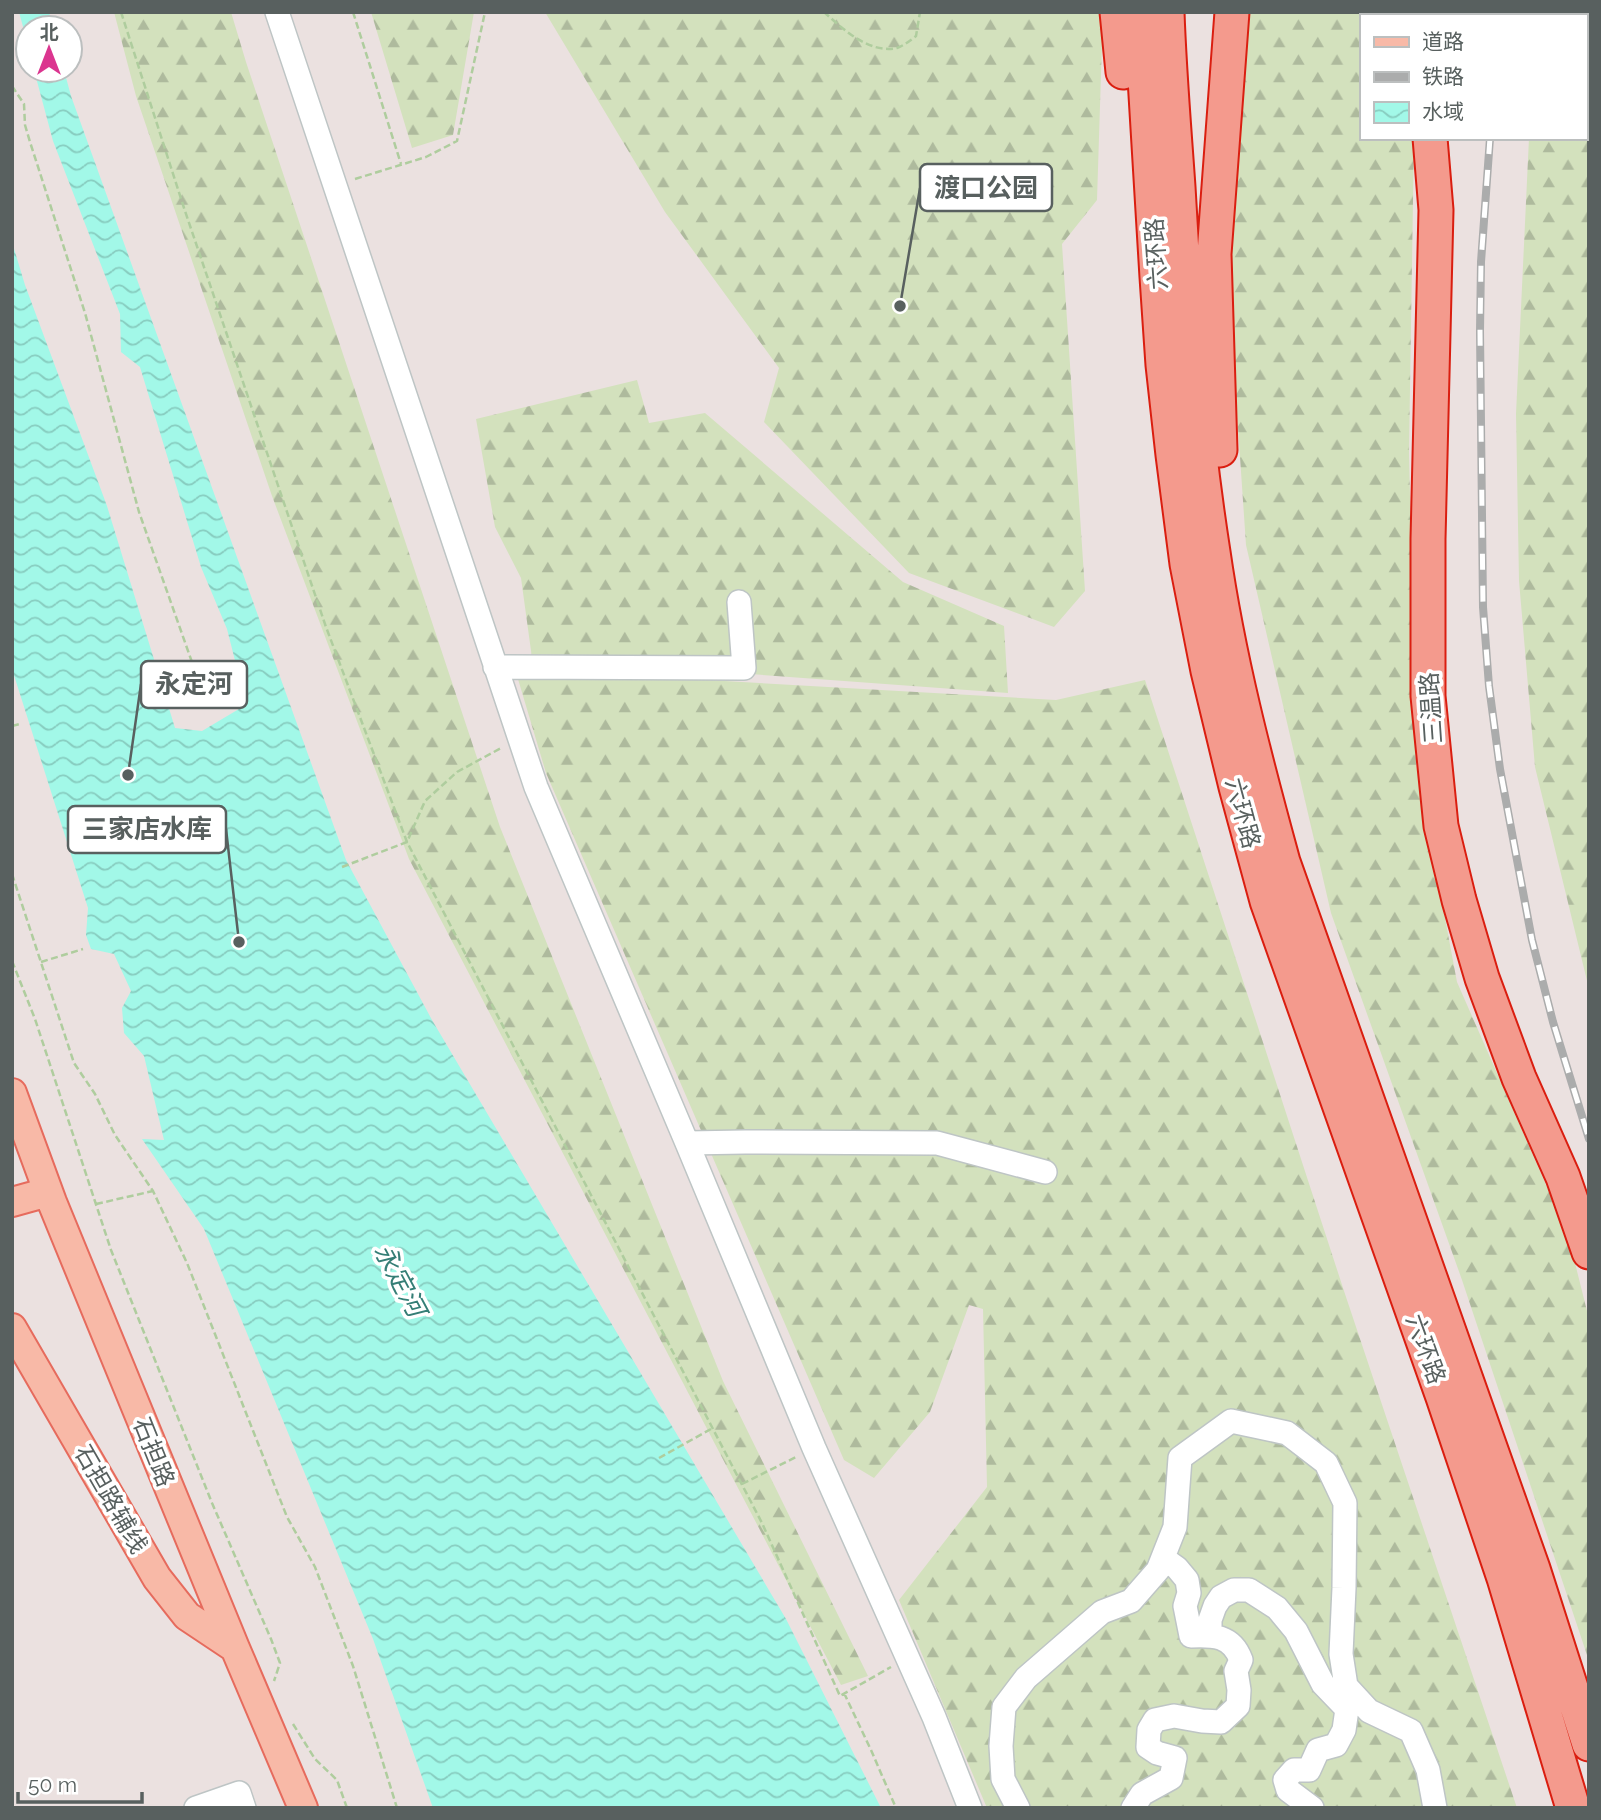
<svg xmlns="http://www.w3.org/2000/svg" width="1601" height="1820" viewBox="0 0 1601 1820" font-family="Raleway,'Noto Sans SC',sans-serif">
	<style>
		.forest { fill: url(#forest-firs) }
		.water { fill: url(#water-waves) }
		.lines { fill: none; stroke-linecap: round; stroke-linejoin: round }
		.minor-casing { stroke: #bec5c5; stroke-width: 26 }
		.major-casing { stroke: #e66b5d; stroke-width: 32 }
		.highway-casing { stroke: #da1e10; stroke-width: 37 }
		.path { stroke: #afcd9e; stroke-width: 2.5; stroke-dasharray: 7 3.5; stroke-linecap: butt }
		.minor { stroke: #fff; stroke-width: 23 }
		.major { stroke: #f8b9a7; stroke-width: 28 }
		.highway { stroke: #f49a8d; stroke-width: 33 }
		.rail-casing { stroke: #abacac; stroke-width: 8 }
		.rail { stroke: #fff; stroke-width: 5; stroke-dasharray: 16; stroke-linecap: butt }
		.labels { text-anchor: middle; dominant-baseline: central; stroke-width: 7; stroke-linejoin: round; paint-order: stroke }
		.street-label { font-size: 24px; fill: #58605f; stroke: #fff }
		.water-label { font-size: 26px; font-style: italic; fill: #357e76; stroke: #fff }
		.leader { fill: none; stroke: #58605f; stroke-width: 2.5 }
		.callout-dot { fill: #58605f; stroke: #fff; stroke-width: 2.5 }
		.callout { fill: #fff; stroke: #58605f; stroke-width: 2.5 }
		.callout-label { font-size: 26px; text-anchor: middle; font-weight: bold; fill: #58605f }
	</style>
	<defs>
		<pattern id="forest-firs" width="22" height="20" patternUnits="userSpaceOnUse" patternTransform="scale(1.75)"><rect width="22" height="20" fill="#d3e1bd"/><path d="M5 1l3.5 6h-7zM16 11l3.5 6h-7z" fill="#aeba9d"/></pattern>
		<pattern id="water-waves" width="16" height="10" patternUnits="userSpaceOnUse" patternTransform="scale(1.75)"><rect width="16" height="10" fill="#a2f8e8"/><path d="M0 5q4-4 8 0t8 0" fill="none" stroke="#87ccbf"/></pattern>
	</defs>
	<rect width="100%" height="100%" fill="#ebe1e0"/>
	<!-- forest -->
	<path class="forest" d="M114,12h117l15,50 254,765 223,554 145,295 -27,9 -432,-826 -137,-363 -136,-400z
		M371,12h103l-21,123 -41,13z
		M545,12h558l-6,188 -35,44 23,347 -31,36 -145,-54 -145,-151 15,-54 -114,-156z
		M1213,12h191v4h-43v122h53l-5,314 7,312 41,218 111,253 21,84v342l-127,-381 -131,-367 -85,-368 -20,-294z
		M1535,12h54v977l-54,-222 -16,-186 -3,-167 13,-276h56v-122h-50z
		M637,380l12,43 56,-10 198,169 101,44 4,67 -476,-35 -11,-80 -26,-51 -19,-108z
		M515,669l541,31 89,-20 199,611 173,517h-530l-88,-208 88,-113 -4,-178 -14,-4 -39,107 -56,66 -30,-18 -298,-687z"/>
	<!-- water -->
	<path class="water" d="M19,12h30l4,16h-25v17z
		M34,70h30l7,26 275,764 86,160 354,599 95,189h-448l-60,-169 -169,-410 -62,-90 22,1 -20,-84 -20,-23 -2,-25 9,-17 -17,-37 -23,-5 -5,-14 2,-27 -76,-239v-427l13,43 82,221 68,222 27,3 42,-25 -2,-18 -15,-59 -26,-62 -61,-200 -19,-15 -1,-38 -67,-173z"/>
	<g class="lines">
		<!-- minor casing -->
		<g class="minor-casing">
			<path id="minor" d="M277,12l259,775 151,356 127,305 120,269 36,91
				M495,667l249,1 -5,-66
				M687,1143l58,-1 192,1 108,29
				M1210,1635v-15l5,-14 6,-9 13,-7h15l28,18 19,23 27,53 24,25 -3,21 -8,15 -18,5 -9,20h-15l-9,10 3,10 24,18
				M196,1808l43,-15 5,15
				M1018,1808l-15,-29 -2,-33 3,-39 22,-29 76,-66 29,-11 27,-31 17,-43 5,-69 51,-37 56,12 39,30 19,40 -1,85 -3,66 5,32 23,25 42,20 17,39 7,38
				M1133,1808l9,-14 29,-16 4,-20 -18,-5 -9,-6 1,-17 6,-10 19,-4 28,5 19,1 17,-16 1,-16 -3,-19 5,-11c-9,-25 -28,-25 -50,-24l-6,-30 4,-13 -2,-13 -10,-12 -14,-10"/>
		</g>
		<!-- major casing -->
		<g class="major-casing">
			<path id="major" d="M12,1093l40,109 183,446 68,160
				M12,1202l36,-10
				M12,1328l145,250 30,38 48,32"/>
		</g>
		<!-- highway casing -->
		<g class="highway-casing">
			<path id="highway" d="M1117,12l6,60
				M1141,12l16,265 6,88 10,90 14,109 21,107 28,116 31,114 176,496 61,181 69,230
				M1167,12c2,59 7,117 11,175 7,122 16,244 35,365 15,105 42,208 70,310l250,707 56,175
				M1421,12v4
				M1430,138l6,72 -8,329v157l13,130 18,74 23,78 37,100 44,99 26,75
				M1220,450l-6,-196 18,-242"/>
		</g>
		<!-- path -->
		<path class="path" d="M121,12l63,196 142,419 81,215 355,681 78,173 51,-29
			M353,12l48,152
			M824,12c19,17 45,42 73,36 6,-2 14,-8 19,-12l4,-24
			M12,86l12,18 1,21 5,17 55,171 54,199 60,170
			M355,179l71,-22 31,-16 28,-129
			M12,726l8,-2
			M342,867l65,-25 18,-41 32,-29 46,-25
			M12,874l62,189 21,31 20,41 38,56 34,72 100,254 28,50 38,99 44,142
			M12,961l23,58 76,231 101,253 59,136 9,24 -6,18
			M41,962l42,-13
			M96,1204l57,-13
			M659,1458l52,-29
			M742,1484l56,-28
			M844,1693l27,57 25,58
			M293,1724l22,35 22,21 10,28"/>
		<!-- minor -->
		<use href="#minor" class="minor"/>
		<!-- major -->
		<use href="#major" class="major"/>
		<!-- highway -->
		<use href="#highway" class="highway"/>
		<!-- rail casing -->
		<g class="rail-casing">
			<path id="rail" d="M1489,12v4
				M1490,138l-9,124 -1,69 3,276 6,79 11,83 32,171 21,82 36,117"/>
		</g>
		<!-- rail -->
		<use href="#rail" class="rail"/>
	</g>
	<g class="labels">
		<!-- street labels -->
		<g class="street-label">
			<text transform="translate(1156 254) rotate(-94)">六环路</text>
			<text transform="translate(1431 708) rotate(-94)">三温路</text>
			<text transform="translate(1243 813) rotate(75)">六环路</text>
			<text transform="translate(1426 1349) rotate(70)">六环路</text>
			<text transform="translate(154 1452) rotate(68)">石担路</text>
			<text transform="translate(111 1499) rotate(60)">石担路辅线</text>
		</g>
		<!-- water labels -->
		<g class="water-label">
			<text transform="translate(400 1280) rotate(62)">永定河</text>
		</g>
	</g>
	<!-- callouts -->
	<path class="leader" d="M900 306L920 188M128 775L141 684M239 942L226 829"/>
	<g class="callout-dot">
		<circle cx="900" cy="306" r="7"/>
		<circle cx="128" cy="775" r="7"/>
		<circle cx="239" cy="942" r="7"/>
	</g>
	<g class="callout">
		<rect x="920" y="164" width="132" height="47" rx="7"/>
		<rect x="141" y="661" width="106" height="47" rx="7"/>
		<rect x="68" y="806" width="158" height="47" rx="7"/>
	</g>
	<g class="callout-label">
		<text x="986" y="197">渡口公园</text>
		<text x="194" y="693">永定河</text>
		<text x="147" y="838">三家店水库</text>
	</g>
	<!-- border -->
	<rect width="1601" height="1820" fill="none" stroke="#58605f" stroke-width="28"/>
	<!-- legend -->
	<rect x="1360" y="14" width="228" height="126" fill="#ffffff" stroke="#bcbfbf" stroke-width="2"/>
	<rect x="1374" y="37" width="35" height="10" fill="#f8b9a7" stroke="#bcbfbf" stroke-width="2"/>
	<text x="1422" y="49" font-size="21" fill="#58605f">道路</text>
	<rect x="1374" y="72" width="35" height="10" fill="#abacac" stroke="#bcbfbf" stroke-width="2"/>
	<text x="1422" y="84" font-size="21" fill="#58605f">铁路</text>
	<rect x="1374" y="102" width="35" height="21" fill="url(#water-waves)" stroke="#bcbfbf" stroke-width="2"/>
	<text x="1422" y="119" font-size="21" fill="#58605f">水域</text>
	<!-- north arrow -->
	<g transform="translate(49 49)"><circle r="33" fill="#ffffff" stroke="#bcbfbf" stroke-width="2"/>
	<path d="M0-5L12 26L0 18L-12 26Z" fill="#db358f"/>
	<text y="-10" font-size="19" font-weight="bold" text-anchor="middle" fill="#58605f">北</text>
	</g>
	<!-- scale -->
	<path d="M18 1792v10h124v-10" fill="none" stroke="#58605f" stroke-width="3.5"/>
	<text x="28" y="1792" font-size="21" fill="#58605f" stroke="#ffffff" stroke-width="5" paint-order="stroke">50 m</text>
</svg>
